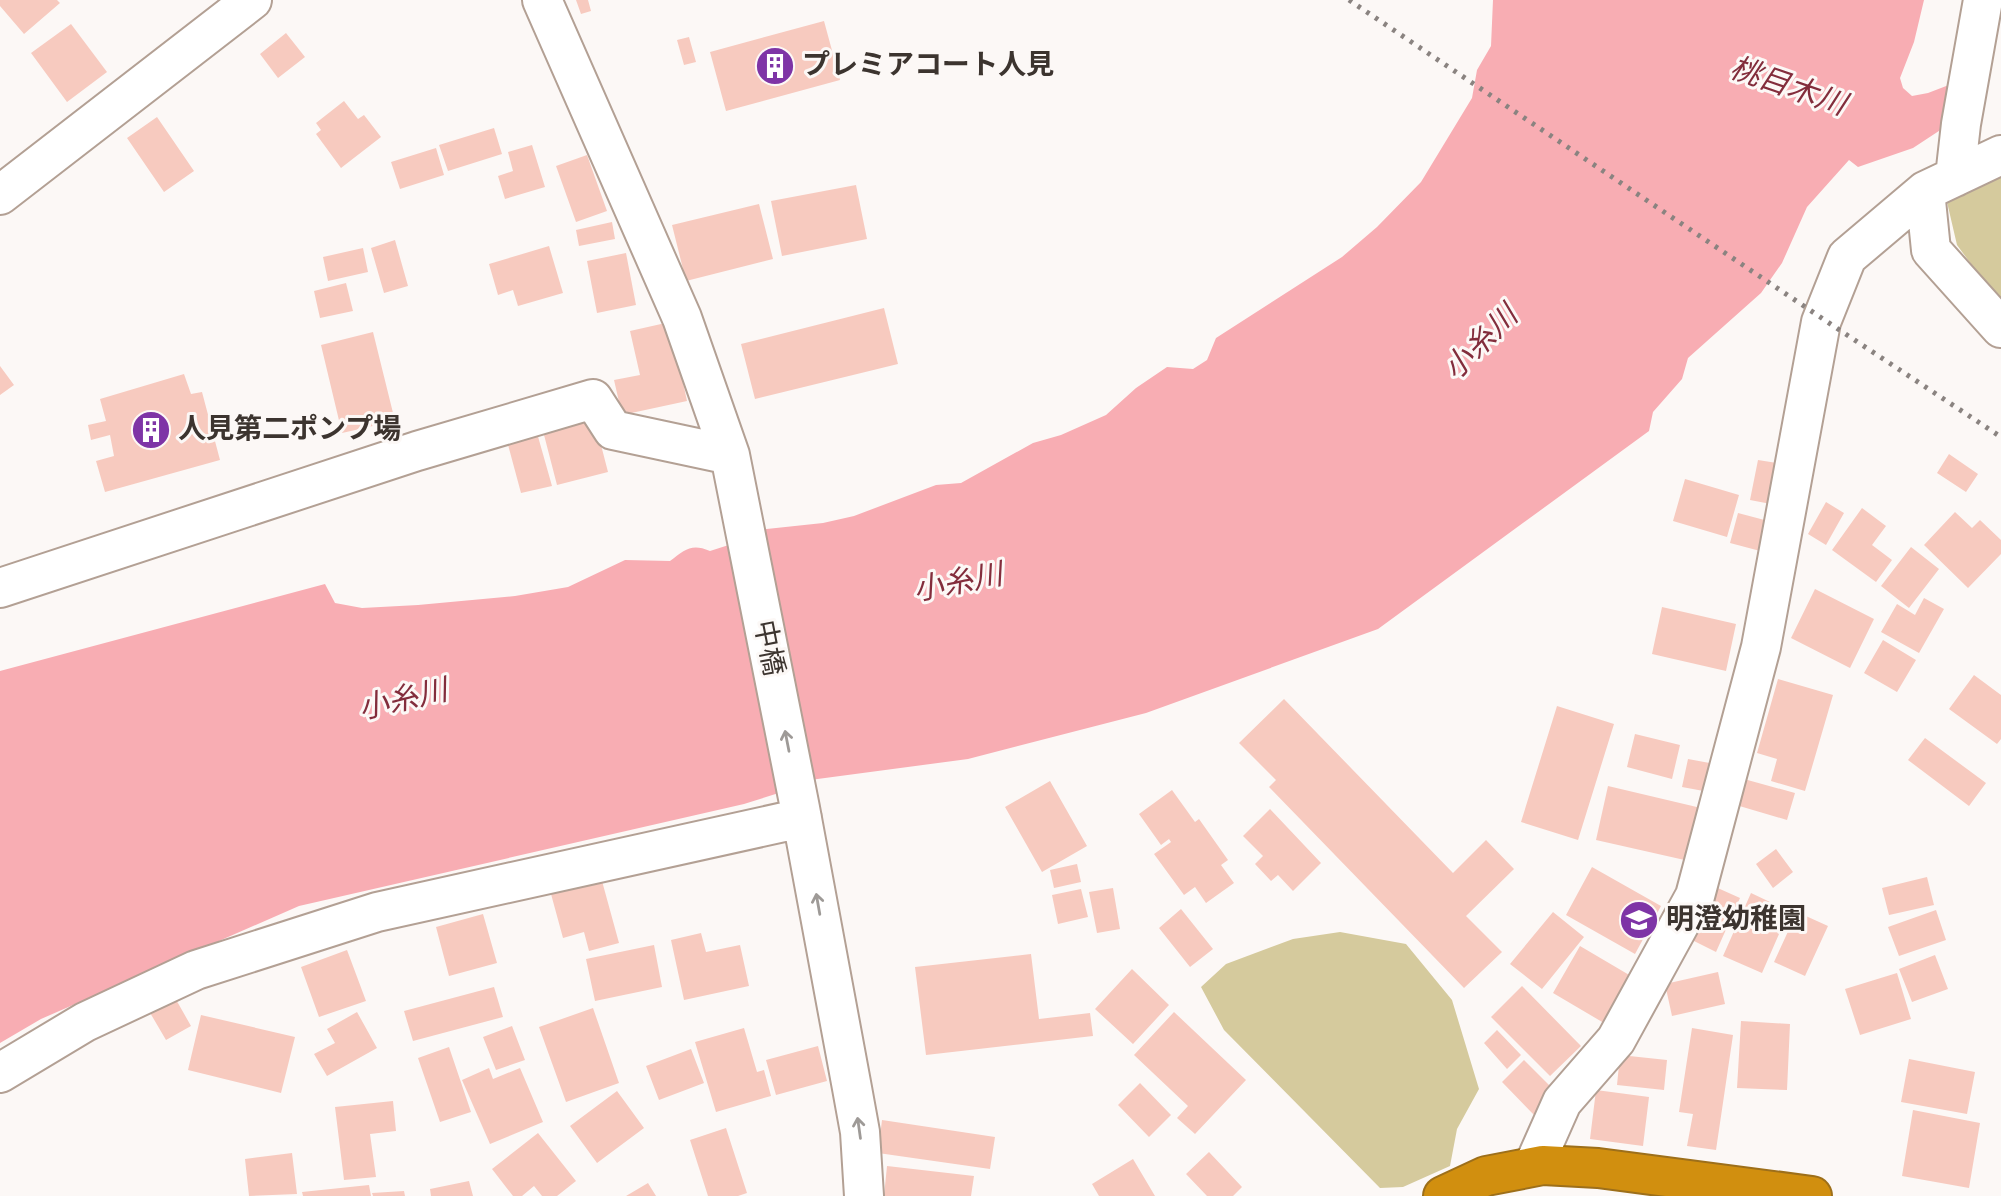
<svg xmlns="http://www.w3.org/2000/svg" width="2001" height="1196" viewBox="0 0 2001 1196" font-family="'Alegreya Sans','Noto Sans JP',sans-serif">
	<style>
		.green { fill: #d5ca9d }
		.water { fill: #f8adb3 }
		.building { fill: #f7cabf }
		.lines { fill: none; stroke-linecap: round; stroke-linejoin: round }
		.minor-casing { stroke: #b3a094; stroke-width: 42 }
		.highway-casing { stroke: #9d6f1a; stroke-width: 42 }
		.minor { stroke: #fff; stroke-width: 38 }
		.highway { stroke: #d18f0f; stroke-width: 38 }
		.rail { stroke: #8a8380; stroke-width: 5; stroke-dasharray: 3.5 7; stroke-linecap: butt }
		.oneway { stroke: #9e9a97 }
		.labels { text-anchor: middle; dominant-baseline: central; stroke-width: 6; stroke-linejoin: round; paint-order: stroke }
		.poi-label { font-size: 28px; font-weight: bold; fill: #3c342f; stroke: #fcf8f6; text-anchor: start }
		.street-label { font-size: 28px; fill: #3c342f; stroke: #fcf8f6 }
		.water-label { font-size: 30px; font-style: italic; fill: #832d3c; stroke: #fcf8f6 }
	</style>
	<rect width="100%" height="100%" fill="#fcf8f6"/>
	<!-- green -->
	<path class="green" d="M2001,170v130l-10,-9 -34,-46 -10,-43z
		M1340,932l66,12 46,56 27,89 -22,40 -7,37 -47,21 -23,1 -156,-158 -23,-43 25,-23 67,-25z"/>
	<!-- water -->
	<path class="water" d="M1493,0h431l-10,42 -14,36 3,10 9,8 16,-3 26,-10 -9,44 -32,21 -55,19 -9,-7 -42,47 -25,56 -21,30 -73,65 -6,21 -29,33 -4,19 -271,198 -232,84 -178,46 -158,21 -52,-250 65,-7 31,-7 82,-31 25,-2 72,-40 28,-8 45,-20 30,-27 31,-21 26,2 14,-9 9,-22 126,-81 35,-30 44,-45 51,-84 5,-28 14,-24z
		M735,543l47,249 -38,12 -445,102 -258,113 -41,24v-372l325,-87 10,19 27,5 56,-3 97,-9 53,-9 57,-27 45,1c15,-11 21,-18 40,-10z"/>
	<!-- building -->
	<path class="building" d="M0,0h57l3,3 -36,31 -24,-28z
		M576,0h12l3,11 -10,3z
		M824,21l16,59 -114,31 -16,-59z
		M71,24l36,48 -40,30 -36,-49z
		M286,33l19,24 -27,21 -18,-24z
		M689,37l7,25 -12,3 -7,-25z
		M344,101l14,18 6,-4 17,22 -40,31 -25,-34 5,-4 -5,-7z
		M157,117l37,54 -30,21 -37,-54z
		M494,128l8,26 -54,17 -9,-26z
		M532,145l13,42 -40,12 -7,-23 15,-5 -5,-19z
		M436,148l8,27 -44,14 -9,-27z
		M587,155l20,56 -31,11 -20,-56z
		M856,185l11,54 -85,17 -11,-55z
		M759,204l14,55 -87,22 -14,-56z
		M612,222l3,17 -36,7 -3,-16z
		M395,240l13,46 -24,7 -13,-45z
		M549,246l14,47 -45,13 -5,-16 -15,5 -9,-31z
		M363,248l5,24 -40,9 -5,-24z
		M626,253l10,52 -39,8 -10,-52z
		M346,283l7,28 -33,7 -6,-27z
		M884,308l14,56 -143,35 -14,-55z
		M670,322l17,79 -65,14 -8,-35 26,-5 -10,-44z
		M373,332l22,89 -53,12 -21,-88z
		M0,366l14,19 -14,10z
		M184,374l7,20 11,-2 18,68 -115,32 -9,-31 18,-5 -4,-21 -19,5 -3,-15 18,-4 -6,-22z
		M594,418l14,54 -51,13 -14,-54z
		M537,433l15,53 -31,7 -14,-52z
		M1949,454l29,20 -12,18 -29,-19z
		M1758,460l31,5 -7,41 -32,-6z
		M1685,479l54,16 -12,42 -54,-16z
		M1826,502l18,11 -18,32 -18,-11z
		M1862,508l24,18 -14,19 20,15 -16,22 -44,-32z
		M1955,512l17,16 8,-8 21,20v14l-33,34 -44,-43z
		M1738,513l34,9 -8,30 -34,-9z
		M1911,547l28,22 -30,39 -28,-22z
		M1815,589l59,30 -24,49 -59,-30z
		M1924,598l20,11 -25,44 -38,-21 16,-28 18,11z
		M1662,607l74,17 -10,47 -74,-17z
		M1883,640l33,20 -19,32 -33,-19z
		M1974,675l27,20v44l-4,5 -48,-35z
		M1778,679l55,16 -28,96 -34,-10 6,-22 -20,-6z
		M1284,699l169,174 33,-33 28,29 -48,47 36,36 -38,36 -195,-201 7,-7 -37,-37z
		M1557,706l57,18 -36,116 -57,-18z
		M1635,734l45,11 -8,34 -45,-12z
		M1925,738l61,45 -17,23 -61,-46z
		M1688,759l27,5 -6,28 -27,-5z
		M1744,779l51,14 -8,27 -51,-15z
		M1050,781l37,65 -45,26 -37,-65z
		M1608,786l93,22 -12,53 -93,-21z
		M1172,790l23,32 4,-3 29,41 -7,5 13,18 -28,20 -11,-16 -11,8 -30,-41 17,-12 -2,-3 -8,6 -22,-31z
		M1270,809l51,54 -28,28 -15,-16 -7,6 -16,-17 8,-8 -20,-20z
		M1776,849l17,23 -20,16 -17,-24z
		M1077,864l4,18 -27,6 -4,-18z
		M1592,867l69,39 -26,48 -69,-39z
		M1927,877l7,28 -45,10 -7,-27z
		M602,881l17,62 -30,8 -5,-19 -21,6 -12,-44z
		M1711,885l29,13 -24,54 -30,-15z
		M1113,888l7,41 -23,4 -8,-41z
		M1081,889l7,28 -30,7 -6,-29z
		M1751,893l38,18 -27,62 -39,-17z
		M1181,909l32,40 -23,18 -31,-39z
		M1936,910l10,30 -47,16 -11,-29z
		M1553,912l31,25 -42,52 -32,-25z
		M1797,912l31,14 -23,50 -31,-14z
		M483,914l14,49 -48,13 -13,-49z
		M701,933l5,19 34,-7 9,41 -65,14 -13,-60z
		M654,945l8,42 -67,14 -9,-42z
		M1580,946l56,33 -27,47 -56,-33z
		M347,950l19,51 -47,16 -18,-50z
		M1031,954l8,65 51,-6 3,23 -167,19 -11,-88z
		M1935,955l13,34 -36,13 -13,-33z
		M1132,969l37,36 -36,39 -38,-35z
		M1718,972l7,32 -53,12 -7,-32z
		M1897,973l14,46 -51,16 -15,-46z
		M1522,986l59,60 -31,30 -59,-59z
		M494,987l9,30 -90,24 -9,-30z
		M174,996l17,30 -25,14 -17,-29z
		M593,1008l26,75 -53,19 -27,-75z
		M357,1012l20,36 -50,28 -13,-22 21,-11 -8,-14z
		M1174,1012l72,68 -51,54 -18,-16 11,-12 -54,-51z
		M201,1015l94,22 -14,56 -93,-23z
		M1741,1021l49,3 -3,66 -50,-2z
		M512,1026l13,34 -29,10 -13,-33z
		M744,1028l13,44 7,-2 7,26 -55,16 -21,-70z
		M1692,1028l41,7 -17,115 -29,-4 6,-32 -14,-2z
		M1497,1030l24,25 -14,14 -23,-26z
		M818,1046l9,35 -51,14 -10,-35z
		M449,1047l22,65 -31,10 -22,-64z
		M691,1049l13,34 -45,17 -13,-34z
		M1620,1055l47,5 -3,30 -47,-5z
		M1909,1059l66,13 -8,42 -66,-12z
		M1524,1060l34,34 -23,22 -33,-34z
		M489,1068l4,11 27,-11 23,54 -53,22 -28,-64z
		M1140,1083l31,32 -22,22 -31,-32z
		M1596,1090l53,7 -6,49 -53,-7z
		M617,1091l27,37 -47,35 -27,-37z
		M393,1101l3,30 -26,3 6,43 -32,3 -9,-73z
		M1913,1110l67,13 -11,65 -67,-12z
		M882,1120l113,17 -5,32 -112,-16z
		M726,1128l21,65 -9,3h-30l-18,-56z
		M538,1133l38,48 -19,15h-15l-8,-10 -12,10h-9l-21,-27z
		M1209,1152l33,35 -9,9h-26l-21,-22z
		M292,1153l5,41 -48,2 -4,-37z
		M1133,1159l22,37h-56l-7,-12z
		M887,1166l87,10 -3,20h-87z
		M469,1181l4,15h-42l-1,-7z
		M648,1183l8,13h-30z
		M369,1185l2,11h-68l-1,-4z
		M404,1191l1,5h-32l-1,-3z"/>
	<g class="lines">
		<!-- minor casing -->
		<g class="minor-casing">
			<path id="minor" d="M542,0l140,318 48,137 70,353 52,280 8,44 4,64
				M1955,177l6,-53 22,-124
				M1925,191l6,59 70,78
				M0,195l252,-195
				M0,588l417,-137 176,-52 20,31 117,25
				M0,1073l85,-51 111,-52 181,-58 425,-94
				M1534,1165l28,-63 54,-62 79,-144 66,-249 60,-325 26,-65 78,-66 76,-36"/>
		</g>
		<!-- highway casing -->
		<g class="highway-casing">
			<path id="highway" d="M1443,1196l43,-20 57,-11 55,3 214,28"/>
		</g>
		<!-- minor -->
		<use href="#minor" class="minor"/>
		<!-- highway -->
		<use href="#highway" class="highway"/>
		<!-- rail -->
		<path class="rail" d="M1349,0l489,329 163,108"/>
	</g>
	<!-- one-way arrows -->
	<defs><path id="oneway-shaft" d="M-6 0H5M1.5-3L5.5 0L1.5 3" fill="none" stroke-width="1.6" stroke-linecap="round" stroke-linejoin="round" transform="scale(1.75)"/></defs>
	<g class="oneway">
		<use href="#oneway-shaft" transform="translate(787 741) rotate(-101)"/>
		<use href="#oneway-shaft" transform="translate(818 904) rotate(-100)"/>
		<use href="#oneway-shaft" transform="translate(859 1128) rotate(-98)"/>
	</g>
	<!-- icons -->
	<defs>
		<g id="building-disc" transform="scale(2.0125)"><circle r="9.5" fill="#7e34a6" stroke="#fcf8f6"/><path d="M-4-6H4V6H1V3H-1V6H-4ZM-2.5-4.3h1.7v1.8h-1.7ZM.8-4.3h1.7v1.8H.8ZM-2.5-1h1.7V.8h-1.7ZM.8-1h1.7V.8H.8Z" fill="#fff"/></g>
		<g id="school-disc" transform="scale(2.0125)"><circle r="9.5" fill="#7e34a6" stroke="#fcf8f6"/><path d="M0-5L7-2L0 1L-7-2ZM-4 1L0 2.5L4 1V4Q0 6-4 4Z" fill="#fff"/></g>
	</defs>
	<g fill-rule="evenodd">
		<use href="#building-disc" x="775" y="66"/>
		<use href="#building-disc" x="151" y="430"/>
		<use href="#school-disc" x="1639" y="920"/>
	</g>
	<g class="labels">
		<!-- poi labels -->
		<g class="poi-label">
			<text x="802" y="66">プレミアコート人見</text>
			<text x="178" y="430">人見第二ポンプ場</text>
			<text x="1666" y="920">明澄幼稚園</text>
		</g>
		<!-- street labels -->
		<g class="street-label">
			<text transform="translate(768 648) rotate(79)">中橋</text>
		</g>
		<!-- water labels -->
		<g class="water-label">
			<text transform="translate(1788 87) rotate(19)">桃目木川</text>
			<text transform="translate(1481 343) rotate(-45)">小糸川</text>
			<text transform="translate(958 583) rotate(-11)">小糸川</text>
			<text transform="translate(403 700) rotate(-13)">小糸川</text>
		</g>
	</g>
</svg>
